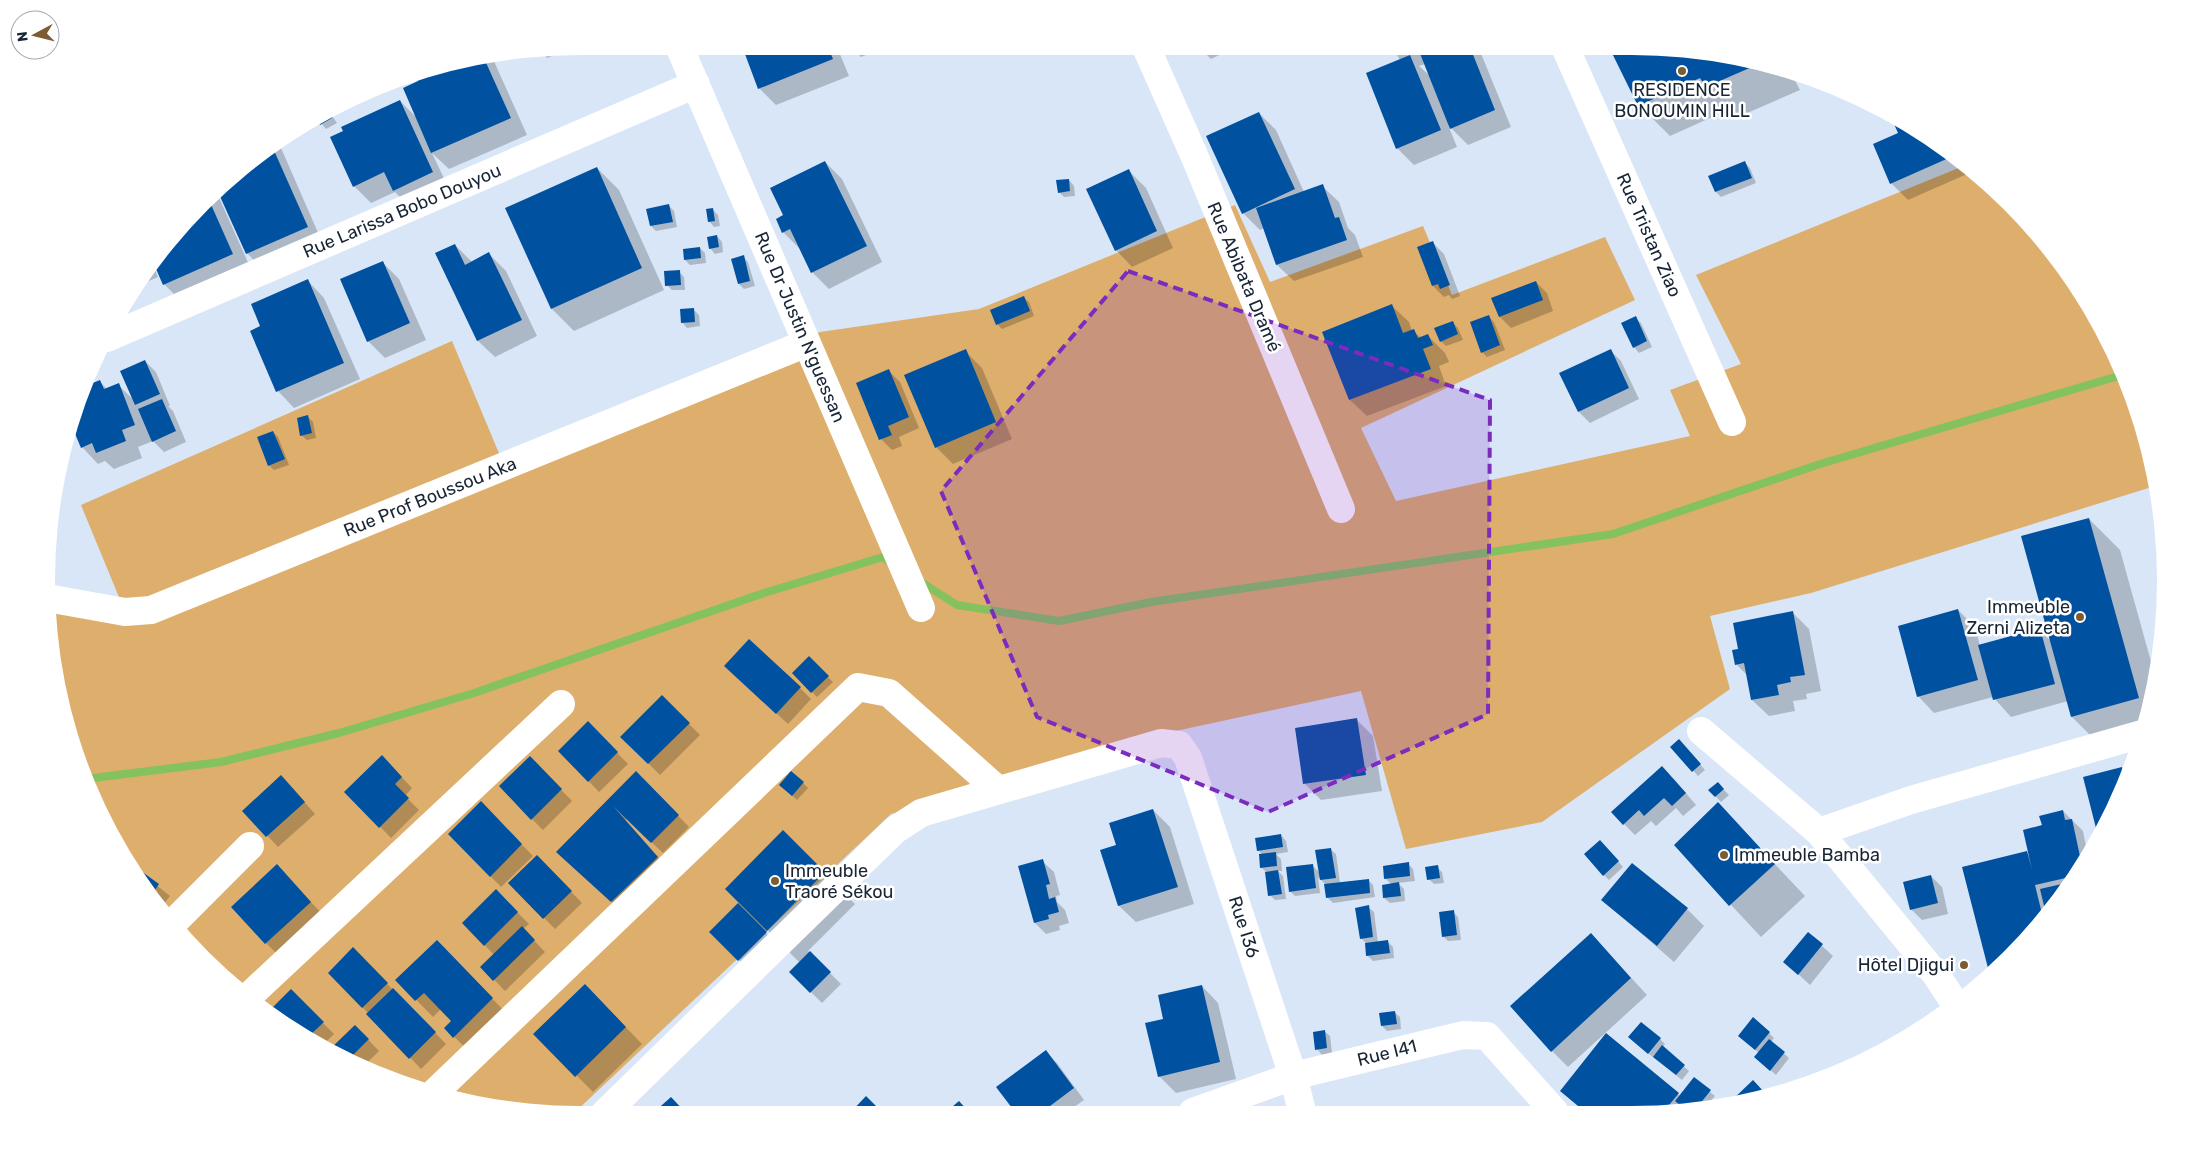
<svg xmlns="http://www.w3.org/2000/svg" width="2212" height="1161" viewBox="0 0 2212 1161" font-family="Rubik,sans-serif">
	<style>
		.green { fill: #ddae6c }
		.shadow { fill: #0003; fill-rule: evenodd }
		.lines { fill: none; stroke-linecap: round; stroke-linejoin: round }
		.stream { stroke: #84c15f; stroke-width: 8 }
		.building { fill: #00519f }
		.street { stroke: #fff; stroke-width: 28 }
		.marked { fill: #7b2cbf; fill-opacity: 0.2; stroke: #7b2cbf; stroke-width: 4; stroke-dasharray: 10 6; stroke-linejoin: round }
		.poi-dot { fill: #7b5d31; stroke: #fff; stroke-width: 2 }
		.labels { text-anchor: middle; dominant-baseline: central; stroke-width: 5; stroke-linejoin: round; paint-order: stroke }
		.poi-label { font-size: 18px; fill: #182535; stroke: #fff; text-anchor: end }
		.street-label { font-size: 18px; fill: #182535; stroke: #fff }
	</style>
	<rect width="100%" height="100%" fill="#d8e6f8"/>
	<!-- green -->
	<path class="green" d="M1966,165l67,63 61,86 43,95 18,77 -344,107 -101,23 20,73 -188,133 -136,27 -45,-158 -204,44 -266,79 -318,300h-27l-103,-17 -99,-37 -89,-55 -76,-72 -43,-56 -49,-92 -23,-67 -17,-102v-29l74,15 -40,-97 371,-164 49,117 319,-126 159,-23 256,-104 35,77 153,-56 29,69 153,-58 30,63 -274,128 35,73 294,-65 -20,-46 71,-26 -45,-89z"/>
	<!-- shadow -->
	<path class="shadow" d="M743,46l94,1 12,29 -73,29 -17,-17z
		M574,47l-27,11 -7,-8z
		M851,47h35l-25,10z
		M1199,47h37l-25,12z
		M1391,47h85l4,4 31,76 -43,18 -20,-20 9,22 -43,18 -17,-17 4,-87zM1425,64l6,13 -12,-11z
		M1666,47l104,18 21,8 9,17 -62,27 -8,-8 -60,27 -31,-31z
		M489,55l4,4 34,76 -78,34 -17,-16 17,36 -39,18 -15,-15 -24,11 -17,-17 46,-85 18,18 59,-63z
		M329,111l8,12 -11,6 -10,-12z
		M1259,113l17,17 28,62 18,-6 17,16 9,26 7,7 8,22 -69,24 -17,-16 -13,-37 -4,2 -17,-17z
		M1892,116l65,41 10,17 -59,26 -16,-16 -18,-39 26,-11z
		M278,141l45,103 -60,26 -16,-17 -28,-62 36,-34z
		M825,162l17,17 40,83 -53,27 -17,-17 -12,-23 -17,-17 1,-16z
		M1745,163l5,5 6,15 -35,14 -5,-5 -6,-16z
		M597,168l22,22 45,100 -90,41 -22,-22 -45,-100z
		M1129,171l17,17 27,60 -41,19 -16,-17z
		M1069,180l5,6 1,10 -11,1 -5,-5z
		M217,193l37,83 -68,30 -22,-22 -10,-23 25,-33z
		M669,206l5,5 3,16 -21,4 -5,-5 -3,-16z
		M712,209l6,6 2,11 -6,1 -5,-6z
		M717,236l5,6 1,10 -8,2 -5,-6z
		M1433,243l11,11 16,42 -8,3 -3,-4 -5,2 -11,-11 -14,-38z
		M455,245l17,17 17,-8 17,17 31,65 -42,21 -17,-16 -42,-87z
		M700,248l5,5 1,10 -16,2 -5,-5z
		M743,257l5,5 7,24 -11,3 -5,-5z
		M382,262l17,17 27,61 -41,18 -17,-17z
		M152,263l6,14 -23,10 1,-3z
		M679,272l5,5 1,13h-13l-5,-5z
		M308,281l16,17 36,81 -66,29 -16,-17 -16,-65z
		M1536,282l11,11 6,18 -42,17 -11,-11 -7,-18z
		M1023,297l6,5 5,14 -32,13 -5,-5z
		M1392,306l17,16 3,9 10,7 6,-2 17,17 4,9 -10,4 7,20 -79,30 -17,-16 -26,-68z
		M693,309l6,6 1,11 -13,2 -5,-6z
		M1489,317l5,5 11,28 -18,7 -5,-5z
		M1635,318l6,5 11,24 -13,6 -5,-6z
		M1453,323l5,5 5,12 -17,6 -5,-5z
		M1610,350l11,11 18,38 -49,24 -11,-11z
		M965,351l17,17 30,71 -59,25 -17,-17z
		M145,361l11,11 14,34h-2l5,5 13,31 -22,10 -11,-11 -15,6 4,11 -28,11 -9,-8 -7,3 -16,-17 -11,-25 12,-34 17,-6 7,7 11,-4 16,15z
		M889,371l11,11 19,46 -20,9 3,9 -10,4 -11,-11z
		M308,417l5,5 3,16 -9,2 -6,-5z
		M273,432l5,5 11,28 -15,5 -5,-5z
		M2089,519l31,31 35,126 -8,43 -6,18 -38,11 -31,-31 -4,-16 -57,16 -18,-20 -59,16 -16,-17 40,-86 17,17 5,19 59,-16 13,12z
		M1792,612l17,17 12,62 -15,3 1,5 -14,2 2,10 -26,5 -17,-16 -5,-25 -11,-11 4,-14z
		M809,658l24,24 -16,15 -23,-24z
		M737,677l63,11 11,11 -23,25z
		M662,697l38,38 -40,40 -38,-38z
		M1357,720l16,16 9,55 -61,9 -16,-16z
		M588,723l40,41 -29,28 -39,-41z
		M1684,746l21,24 -7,6 -26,-29z
		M530,758l42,43 -29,29 -11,-11z
		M393,768l19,20 -7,8 14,14 -28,28 -45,-46z
		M636,772l53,55 -26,26 -36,-34 -2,1 43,49 -45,43 -54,-49z
		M1673,778l23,27 -13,11 -7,-8 -20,18 -5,-5 -16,14 -11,-11z
		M803,783l5,5 -11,12 -16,-15z
		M292,788l23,26 -37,33 -34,-36z
		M1723,789l6,6 -8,7 -11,-12z
		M481,803l52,53 -32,31 -51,-53z
		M1718,804l87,92 -44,41 -86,-92z
		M1153,810l17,17 24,77 -58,18 -17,-16 -17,-56 15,-5z
		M2063,811l20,20 4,21 -54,81 -7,-81 4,4 13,-30z
		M783,832l72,72 -47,47 33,33 -19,19 -31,-31 9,-9 -73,-74z
		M1281,835l5,6 2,11 -12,2 5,5 1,12h-4l5,5 3,23 -11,1 -5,-5 -4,-23 -5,-5 2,-12 -5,-5z
		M1605,847l18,20 -14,13 -5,-5z
		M1330,849l6,5 4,29 28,-3 5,5 2,12 -42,6 -6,-6 -1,-12 -8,-8 2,16 -25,3 -5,-5 22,-26 8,8z
		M1042,861l12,11 6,23 -4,1 1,6 8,8 4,13 -10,3 1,4 -14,4 -11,-11z
		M129,863l41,33 -10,13 -24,-32z
		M1408,864l5,5 2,12 -17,2 6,6 1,12 -15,2 -6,-5 8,-13 -6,-6z
		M277,866l50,53 -44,41 -17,-17z
		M1437,867l5,5 2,11 -10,1 -5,-5z
		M548,868l34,35 -27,26 -45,-46z
		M1931,876l11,11 6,27 -26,6 -11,-11z
		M496,891l33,33 -6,5 22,23 -40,39 -23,-24 12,-12 -30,-32z
		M1603,900l84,9 17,17 -30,36z
		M738,905l39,39 -27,27 -39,-39z
		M1368,907l6,5 4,31 10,-1 5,5 1,11 -21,3 -6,-6 -1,-12 -5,-5z
		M1453,912l5,5 3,23 -13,1 -5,-5z
		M1808,933l25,23 -23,29 -25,-23z
		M1591,934l56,61 -79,72 -16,-16z
		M353,949l93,95 -25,25 -91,-96z
		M453,958l56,58 -38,37 -26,-25 7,-7 -11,-12 -8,8 -36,-37z
		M585,985l57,59 -49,48 -58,-58z
		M1202,986l16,17 18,76 -60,14 -17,-17z
		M291,991l43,43 -12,12 -53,-33z
		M1394,1012l6,5 1,12 -14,2 -5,-5z
		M355,1026l24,25 -16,16 -19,-7 -14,-9z
		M1324,1031l6,5 2,17 -10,2 -5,-6z
		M1769,1033l5,5 -3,4 18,16 -13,17 -15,-13 -2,-9 -14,-12z
		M1607,1035l73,61 14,-17 21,17 -13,14h-120l-21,-19z
		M1660,1039l5,5 -3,3 27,24 -7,9 -48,-38z
		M1046,1052l11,11 27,37 -17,12h-50l-19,-25z"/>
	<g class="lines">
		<!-- stream -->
		<path class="stream" d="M918,580l39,25 102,16 92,-19 462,-68 207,-70 302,-89
			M85,779l136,-17 118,-29 135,-40 290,-100 119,-36 8,6"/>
	</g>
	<!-- building -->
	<path class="building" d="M742,46l86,1 5,12 -75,30z
		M1389,47h20l-17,7z
		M1429,47h41l25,63 -45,19 -31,-78z
		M1609,47h57l95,16 -55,24 -6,-9 -62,28z
		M1410,55l31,75 -45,19 -30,-76z
		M477,56h6l28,62 -80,35 -28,-65 15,-7 -4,-8z
		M400,100l33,72 -40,19 -9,-19 -31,15 -23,-50 13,-6 -2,-4z
		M328,111l4,7 -12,7 -5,-8z
		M1259,112l36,77 -53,25 -36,-78z
		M1890,115l58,36 3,6 -61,27 -17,-40 25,-11z
		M272,146l36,81 -62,27 -28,-62 37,-35z
		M825,161l42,85 -56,27 -21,-44 -8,4 -6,-14 7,-4 -13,-27z
		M1745,161l7,17 -37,14 -7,-16z
		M597,167l45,101 -91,41 -46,-101z
		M1129,169l28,62 -42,20 -29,-62z
		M1069,179l1,12 -12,2 -2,-13z
		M1323,184l12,34 4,-1 8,23 -71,25 -20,-57z
		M209,200l24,54 -70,31 -10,-23 26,-34z
		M669,204l4,18 -23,4 -4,-17z
		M713,208l2,13 -7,1 -2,-13z
		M717,235l2,12 -10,2 -2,-12z
		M1433,241l17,44 -10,4 -2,-5 -6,2 -15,-39z
		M455,244l10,21 24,-13 33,68 -45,21 -42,-88z
		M700,247l1,11 -17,2 -1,-11z
		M744,255l6,26 -12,3 -7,-25z
		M383,261l27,62 -43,19 -27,-63z
		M680,270l1,15 -16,1 -1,-15z
		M308,279l36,84 -68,29 -26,-61 10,-5 -9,-22z
		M1536,281l7,19 -44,17 -8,-19z
		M1024,296l6,15 -34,14 -6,-15z
		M1392,304l11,29 11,-4 4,9 10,-4 5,11 -10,4 8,20 -82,31 -27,-68z
		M694,308l1,14 -14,1 -1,-14z
		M1489,315l11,30 -19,8 -11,-31z
		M1636,316l11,25 -14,7 -12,-25z
		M1453,321l5,13 -18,8 -6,-14z
		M966,349l30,73 -61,26 -31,-73z
		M1611,349l18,39 -51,24 -19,-39z
		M145,360l15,34 -25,11 -15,-34z
		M889,369l20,48 -21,9 4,9 -13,5 -23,-57z
		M100,380l4,9 15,-6 16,42 -13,5 4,11 -30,12 -4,-10 -11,5 -10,-24 12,-37z
		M162,399l14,32 -24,11 -14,-33z
		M308,415l4,18 -12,3 -3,-18z
		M273,431l12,28 -17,7 -11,-29z
		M2089,518l50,180 -68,19 -50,-181z
		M1958,609l20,71 -61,17 -19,-71z
		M1793,611l12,64 -15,2 1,5 -14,3 2,10 -28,5 -7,-37 -9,2 -3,-15 6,-1 -5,-26z
		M2040,628l15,56 -62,16 -15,-55z
		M749,639l52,48 -25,27 -52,-48z
		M809,656l20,20 -18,17 -19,-20z
		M662,695l28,28 -42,41 -28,-27z
		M1357,718l9,57 -63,9 -8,-56z
		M588,721l30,31 -30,30 -30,-31z
		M1679,739l22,25 -9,8 -22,-25z
		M382,755l20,22 -7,7 14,14 -30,30 -35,-36z
		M530,756l32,33 -31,31 -32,-34z
		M1662,766l24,27 -14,13 -8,-8 -20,18 -5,-6 -16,15 -12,-13z
		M2122,767l1,4 5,-1 -17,47 -13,19 -15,-59z
		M636,771l43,44 -28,28 -38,-37 45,51 -47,45 -55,-50z
		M791,771l13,11 -12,14 -13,-11z
		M281,775l24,27 -39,35 -24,-26z
		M1718,782l6,7 -9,8 -7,-7z
		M481,801l41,43 -32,33 -42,-43z
		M1718,802l57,62 -46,42 -55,-61z
		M1153,809l25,78 -60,19 -18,-56 16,-5 -7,-22z
		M2063,810l2,10 7,-1 9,42 -11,16 -35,8 8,33 -10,15 -44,39 -27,-105 65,-16 5,19 -9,-40 19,-5 -3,-9z
		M783,830l42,42 -58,59 -42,-42z
		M1281,834l2,13 -26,4 -2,-13z
		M1600,840l19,21 -16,15 -19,-22z
		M1331,848l5,30 -16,2 -5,-30z
		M1276,852l1,14 -17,2 -1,-14z
		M537,855l35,36 -29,28 -35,-36z
		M1043,859l7,25 -4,1 3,14 6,-2 4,15 -11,3 1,4 -15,4 -16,-57z
		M127,861l32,23 -8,12 -15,-19z
		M1409,862l1,14 -26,3 -1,-13z
		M1632,863l56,45 -31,38 -56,-46z
		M277,864l34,38 -46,42 -34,-37z
		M1313,864l3,24 -27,4 -3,-25z
		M1438,865l2,13 -13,2 -2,-13z
		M1278,870l4,24 -14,2 -3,-24z
		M1931,875l7,28 -28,7 -7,-28z
		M1369,879l1,14 -44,5 -2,-14z
		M1399,882l2,14 -18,2 -1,-13z
		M2066,883l-17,26 -4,1 -5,-21z
		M496,889l22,23 -34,34 -22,-23z
		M738,903l29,29 -29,29 -29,-29z
		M1369,905l4,32 -13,2 -5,-31z
		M1454,910l3,25 -15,2 -3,-25z
		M522,926l13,14 -42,41 -13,-14z
		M1808,932l15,12 -25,31 -15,-13z
		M1591,933l40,45 -80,74 -41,-46z
		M437,940l56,58 -40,40 -9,-10 7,-7 -27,-28 -9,8 -20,-21z
		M1388,940l2,13 -24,3 -1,-13z
		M353,947l35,36 -26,25 -34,-35z
		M810,951l21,21 -21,21 -21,-21z
		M585,984l41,43 -51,50 -42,-43z
		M1202,985l18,77 -62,15 -13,-54 18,-4 -5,-24z
		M393,988l43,44 -27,27 -43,-45z
		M291,989l33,33 -16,15 -40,-25z
		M1395,1011l2,13 -16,2 -2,-13z
		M1753,1017l17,15 -15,18 -17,-14z
		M1641,1022l20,16 -13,16 -20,-17z
		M355,1025l14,14 -22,22 -18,-11z
		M1325,1030l2,18 -12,2 -2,-18z
		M1606,1033l73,60 -14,17h-82l-23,-19z
		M1769,1039l16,13 -15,19 -16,-14z
		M1662,1045l23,20 -9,10 -23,-18z
		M1046,1050l28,38 -32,24h-27l-19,-25z
		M1694,1077l17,13 -16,20h-9l-11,-9z
		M1753,1080l12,13 -36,10z
		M866,1096l17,17h-33z
		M671,1097l15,16h-33z
		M959,1101l10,11h-23z"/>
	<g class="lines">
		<!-- street -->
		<path class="street" d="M679,46l242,562
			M1146,47l48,108 147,354
			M1565,47l167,375
			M107,338l589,-254
			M47,598l78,14 26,-2 656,-267
			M1701,731l118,101 118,144 17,26
			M1819,832l92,-32 231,-66
			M172,924l78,-78
			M248,997l313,-293
			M434,1093l424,-406 31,6 108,96
			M1193,1112l100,-36 170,-41 24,1 67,75
			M605,1113l290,-283 26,-17 240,-70 18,2 9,13 105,318 9,35"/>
	</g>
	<!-- marked area -->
	<path class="marked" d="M1128,271l362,129 -2,314 -220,98 -231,-95 -96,-226z"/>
	<!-- markers -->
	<g class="poi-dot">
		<circle cx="1682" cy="71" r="5"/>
		<circle cx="2080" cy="617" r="5"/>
		<circle cx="1724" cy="855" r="5"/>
		<circle cx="775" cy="881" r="5"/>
		<circle cx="1964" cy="965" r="5"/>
	</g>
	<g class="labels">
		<!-- poi labels -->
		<g class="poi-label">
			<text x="1682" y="90" text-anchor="middle">RESIDENCE<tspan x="1682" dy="21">BONOUMIN HILL</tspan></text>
			<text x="2070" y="607">Immeuble<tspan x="2070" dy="21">Zerni Alizeta</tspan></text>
			<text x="1734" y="855" text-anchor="start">Immeuble Bamba</text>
			<text x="785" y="871" text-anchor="start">Immeuble<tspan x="785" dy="21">Traoré Sékou</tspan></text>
			<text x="1954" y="965">Hôtel Djigui</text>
		</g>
		<!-- street labels -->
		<g class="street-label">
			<text transform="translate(402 211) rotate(-23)">Rue Larissa Bobo Douyou</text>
			<text transform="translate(1649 235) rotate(66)">Rue Tristan Ziao</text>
			<text transform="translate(1244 277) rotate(67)">Rue Abibata Dramé</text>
			<text transform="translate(800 327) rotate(67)">Rue Dr Justin N'guessan</text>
			<text transform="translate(430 497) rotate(-22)">Rue Prof Boussou Aka</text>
			<text transform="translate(1244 927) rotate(72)">Rue I36</text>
			<text transform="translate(1387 1053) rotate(-14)">Rue I41</text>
		</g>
	</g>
	<!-- crop -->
	<path d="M0 0H2212V1161H0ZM580 55H1632A525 525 0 0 1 2157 580V581A525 525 0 0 1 1632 1106H580A525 525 0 0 1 55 581V580A525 525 0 0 1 580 55Z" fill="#fff" fill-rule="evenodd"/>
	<!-- north arrow -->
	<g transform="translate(35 35) rotate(263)"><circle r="24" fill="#ffffff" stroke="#a3a8ae"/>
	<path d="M0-4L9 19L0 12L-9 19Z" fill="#7b5d31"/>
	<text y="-8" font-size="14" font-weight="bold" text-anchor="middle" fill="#182535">N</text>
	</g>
</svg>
